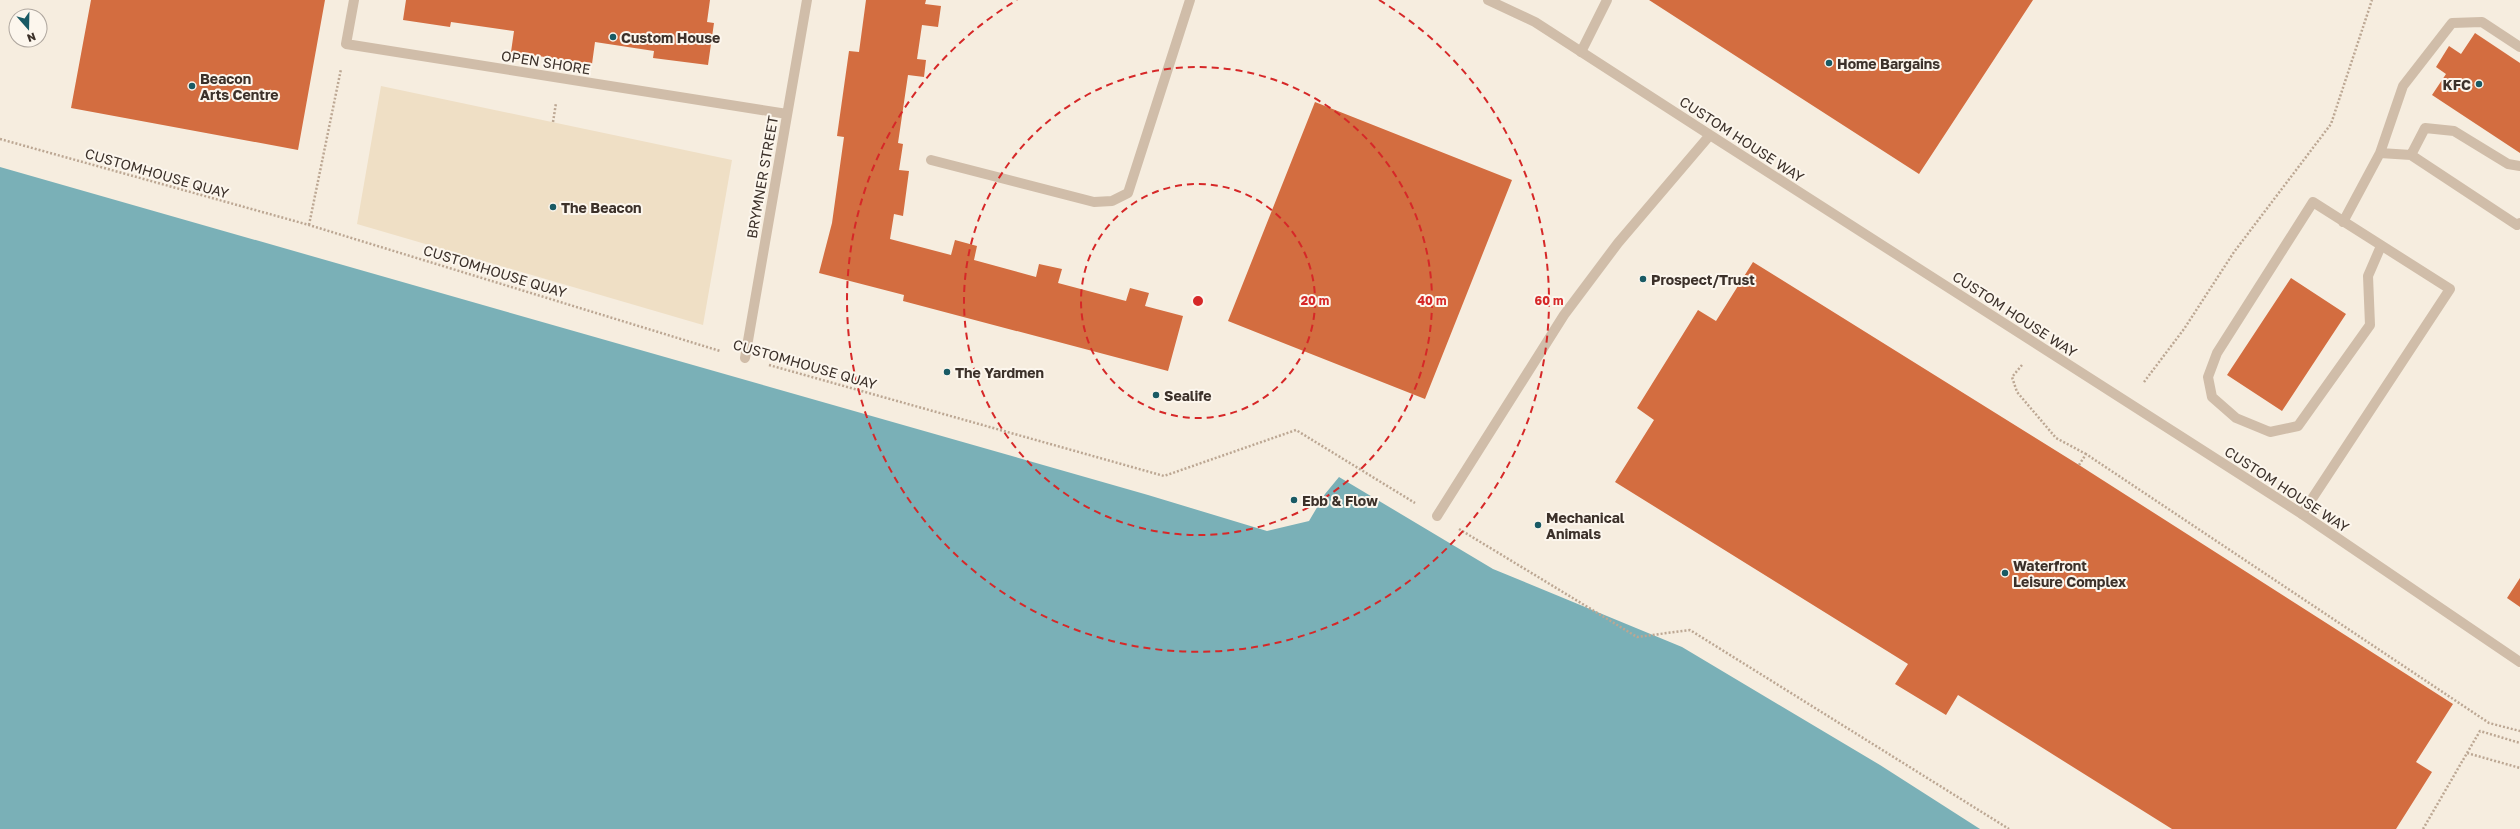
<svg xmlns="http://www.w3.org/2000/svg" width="2520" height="829" viewBox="0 0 2520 829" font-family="'Golos Text',sans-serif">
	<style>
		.plaza { fill: #efdfc5 }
		.water { fill: #7ab0b7 }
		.building { fill: #d36d40 }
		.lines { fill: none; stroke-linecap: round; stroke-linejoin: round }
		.path { stroke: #bca793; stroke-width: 2.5; stroke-dasharray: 2 2; stroke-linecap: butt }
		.lane { stroke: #d0bda9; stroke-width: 10 }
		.street { stroke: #d0bda9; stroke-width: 10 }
		.ring { fill: none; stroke: #d62828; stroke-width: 2; stroke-dasharray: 7 5 }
		.poi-dot { fill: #195a64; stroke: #fcf6ed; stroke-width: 1.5 }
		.labels { text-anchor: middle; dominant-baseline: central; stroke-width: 4; stroke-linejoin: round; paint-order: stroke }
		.poi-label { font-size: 14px; font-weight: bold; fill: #3c312a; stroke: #fcf6ed; text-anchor: start }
		.street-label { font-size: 14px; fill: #3c312a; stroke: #fcf6ed }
		.centre { fill: #d62828; stroke: #fcf6ed; stroke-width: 2 }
		.ring-label { font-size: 12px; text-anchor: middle; font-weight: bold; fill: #d62828; stroke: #fcf6ed; stroke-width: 4; stroke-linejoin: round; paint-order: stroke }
	</style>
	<rect width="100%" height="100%" fill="#f6eddf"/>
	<!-- plaza -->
	<path class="plaza" d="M381,86l351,74 -29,165 -346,-101z"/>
	<!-- water -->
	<path class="water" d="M0,167l1148,328 119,36 42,-10 16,-27 14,-17 154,92 189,78 198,118 100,64h-1980z"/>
	<!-- building -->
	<path class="building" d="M91,0h234l-27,150 -227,-42z
		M406,0h304l-3,22 7,1 -6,42 -55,-7 1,-7 -59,-9 -3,22 -81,-12 3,-21 -63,-9 -1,5 -47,-7z
		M866,0h60l-1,4 16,2 -3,21 -16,-2 -5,34 9,1 -2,17 -16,-2 -10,68 5,1 -4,26 10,1 -6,45 -9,-2 -4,25 61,16 4,-15 22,6 -3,14 62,17 3,-13 23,5 -4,14 68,18 4,-13 19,5 -4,13 38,10 -15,55 -265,-70 1,-6 -85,-22 13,-50 12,-86 -7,-1 12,-85 10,1z
		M1649,0h384l-114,174z
		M2475,33l45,30v90l-88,-58 14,-21 -10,-7 13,-21 12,8z
		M1315,102l197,78 -87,219 -197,-78z
		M1753,262l326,203 374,239 -37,58 16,10 -36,57h-224l-214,-134 -12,20 -51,-31 13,-20 -293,-182 39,-62 -17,-12 61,-98 18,11z
		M2291,278l55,36 -64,97 -55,-36z
		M2520,578v29l-13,-9z"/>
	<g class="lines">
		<!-- path -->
		<path class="path" d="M553,122l3,-19
			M0,139l309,86 411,126
			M309,225l32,-156
			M769,365l395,111 132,-46 119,73
			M2022,365l-10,12 5,15 39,46 30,16
			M2144,382l40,-53 50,-77 97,-128 41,-124
			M2079,465l7,-11 403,269 31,8
			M1459,529l178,108 53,-7 319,199
			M2467,753l13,-22 40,12
			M2423,829l44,-76 53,15"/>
		<!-- lane -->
		<path class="lane" d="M1581,52l26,-52
			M2380,153l23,-67 49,-63 30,-1 38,25
			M2411,155l14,-27 29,3 54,33 12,2
			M931,160l163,42 18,-1 16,-8 62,-193
			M2343,222l37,-69 31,2 106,70 3,-2
			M2302,514l148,-225 -137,-87 -96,151 -9,24 4,20 24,21 34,14 28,-6 72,-101 -2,-49 13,-30"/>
		<!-- street -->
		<path class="street" d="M354,0l-8,44 441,70
			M1488,0l47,22 175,113 592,379 218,148
			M745,358l62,-358
			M1437,516l127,-201 54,-72 92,-108"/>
	</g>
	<!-- distance rings -->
	<g class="ring">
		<circle cx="1198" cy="301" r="117"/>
		<circle cx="1198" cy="301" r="234"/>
		<path d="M1379 0A351 351 0 1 1 1017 0"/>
	</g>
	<!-- markers -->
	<g class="poi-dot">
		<circle cx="613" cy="37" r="4"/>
		<circle cx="1829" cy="63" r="4"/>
		<circle cx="2479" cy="84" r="4"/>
		<circle cx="192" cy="86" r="4"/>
		<circle cx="553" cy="207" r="4"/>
		<circle cx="1643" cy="279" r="4"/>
		<circle cx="947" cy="372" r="4"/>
		<circle cx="1156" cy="395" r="4"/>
		<circle cx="1294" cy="500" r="4"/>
		<circle cx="1538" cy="525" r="4"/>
		<circle cx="2005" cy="573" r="4"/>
	</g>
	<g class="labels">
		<!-- poi labels -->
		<g class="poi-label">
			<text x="621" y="37">Custom House</text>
			<text x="1837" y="63">Home Bargains</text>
			<text x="200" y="78">Beacon<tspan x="200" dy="16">Arts Centre</tspan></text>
			<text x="2471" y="84" text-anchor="end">KFC</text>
			<text x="561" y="207">The Beacon</text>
			<text x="1651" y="279">Prospect/Trust</text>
			<text x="955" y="372">The Yardmen</text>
			<text x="1164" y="395">Sealife</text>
			<text x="1302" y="500">Ebb &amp; Flow</text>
			<text x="1546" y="517">Mechanical<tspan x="1546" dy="16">Animals</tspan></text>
			<text x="2013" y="565">Waterfront<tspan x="2013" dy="16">Leisure Complex</tspan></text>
		</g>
		<!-- street labels -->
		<g class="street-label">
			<text transform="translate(546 62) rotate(9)">OPEN SHORE</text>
			<text transform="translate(1742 139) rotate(33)">CUSTOM HOUSE WAY</text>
			<text transform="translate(157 173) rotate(16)">CUSTOMHOUSE QUAY</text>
			<text transform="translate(762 177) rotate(-80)">BRYMNER STREET</text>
			<text transform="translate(495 271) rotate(17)">CUSTOMHOUSE QUAY</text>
			<text transform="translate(2015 314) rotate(33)">CUSTOM HOUSE WAY</text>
			<text transform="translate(805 364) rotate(16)">CUSTOMHOUSE QUAY</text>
			<text transform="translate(2287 489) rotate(33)">CUSTOM HOUSE WAY</text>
		</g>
	</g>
	<circle cx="1198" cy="301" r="6" class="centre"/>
	<g class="ring-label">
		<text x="1315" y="305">20 m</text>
		<text x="1432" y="305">40 m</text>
		<text x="1549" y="305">60 m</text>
	</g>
	<!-- north arrow -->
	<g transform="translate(28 28) rotate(160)"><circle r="19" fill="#fcf6ed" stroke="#afa79f"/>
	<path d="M0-3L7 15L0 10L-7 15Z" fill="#195a64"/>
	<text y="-6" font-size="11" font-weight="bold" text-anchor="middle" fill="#3c312a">N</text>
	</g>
</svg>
